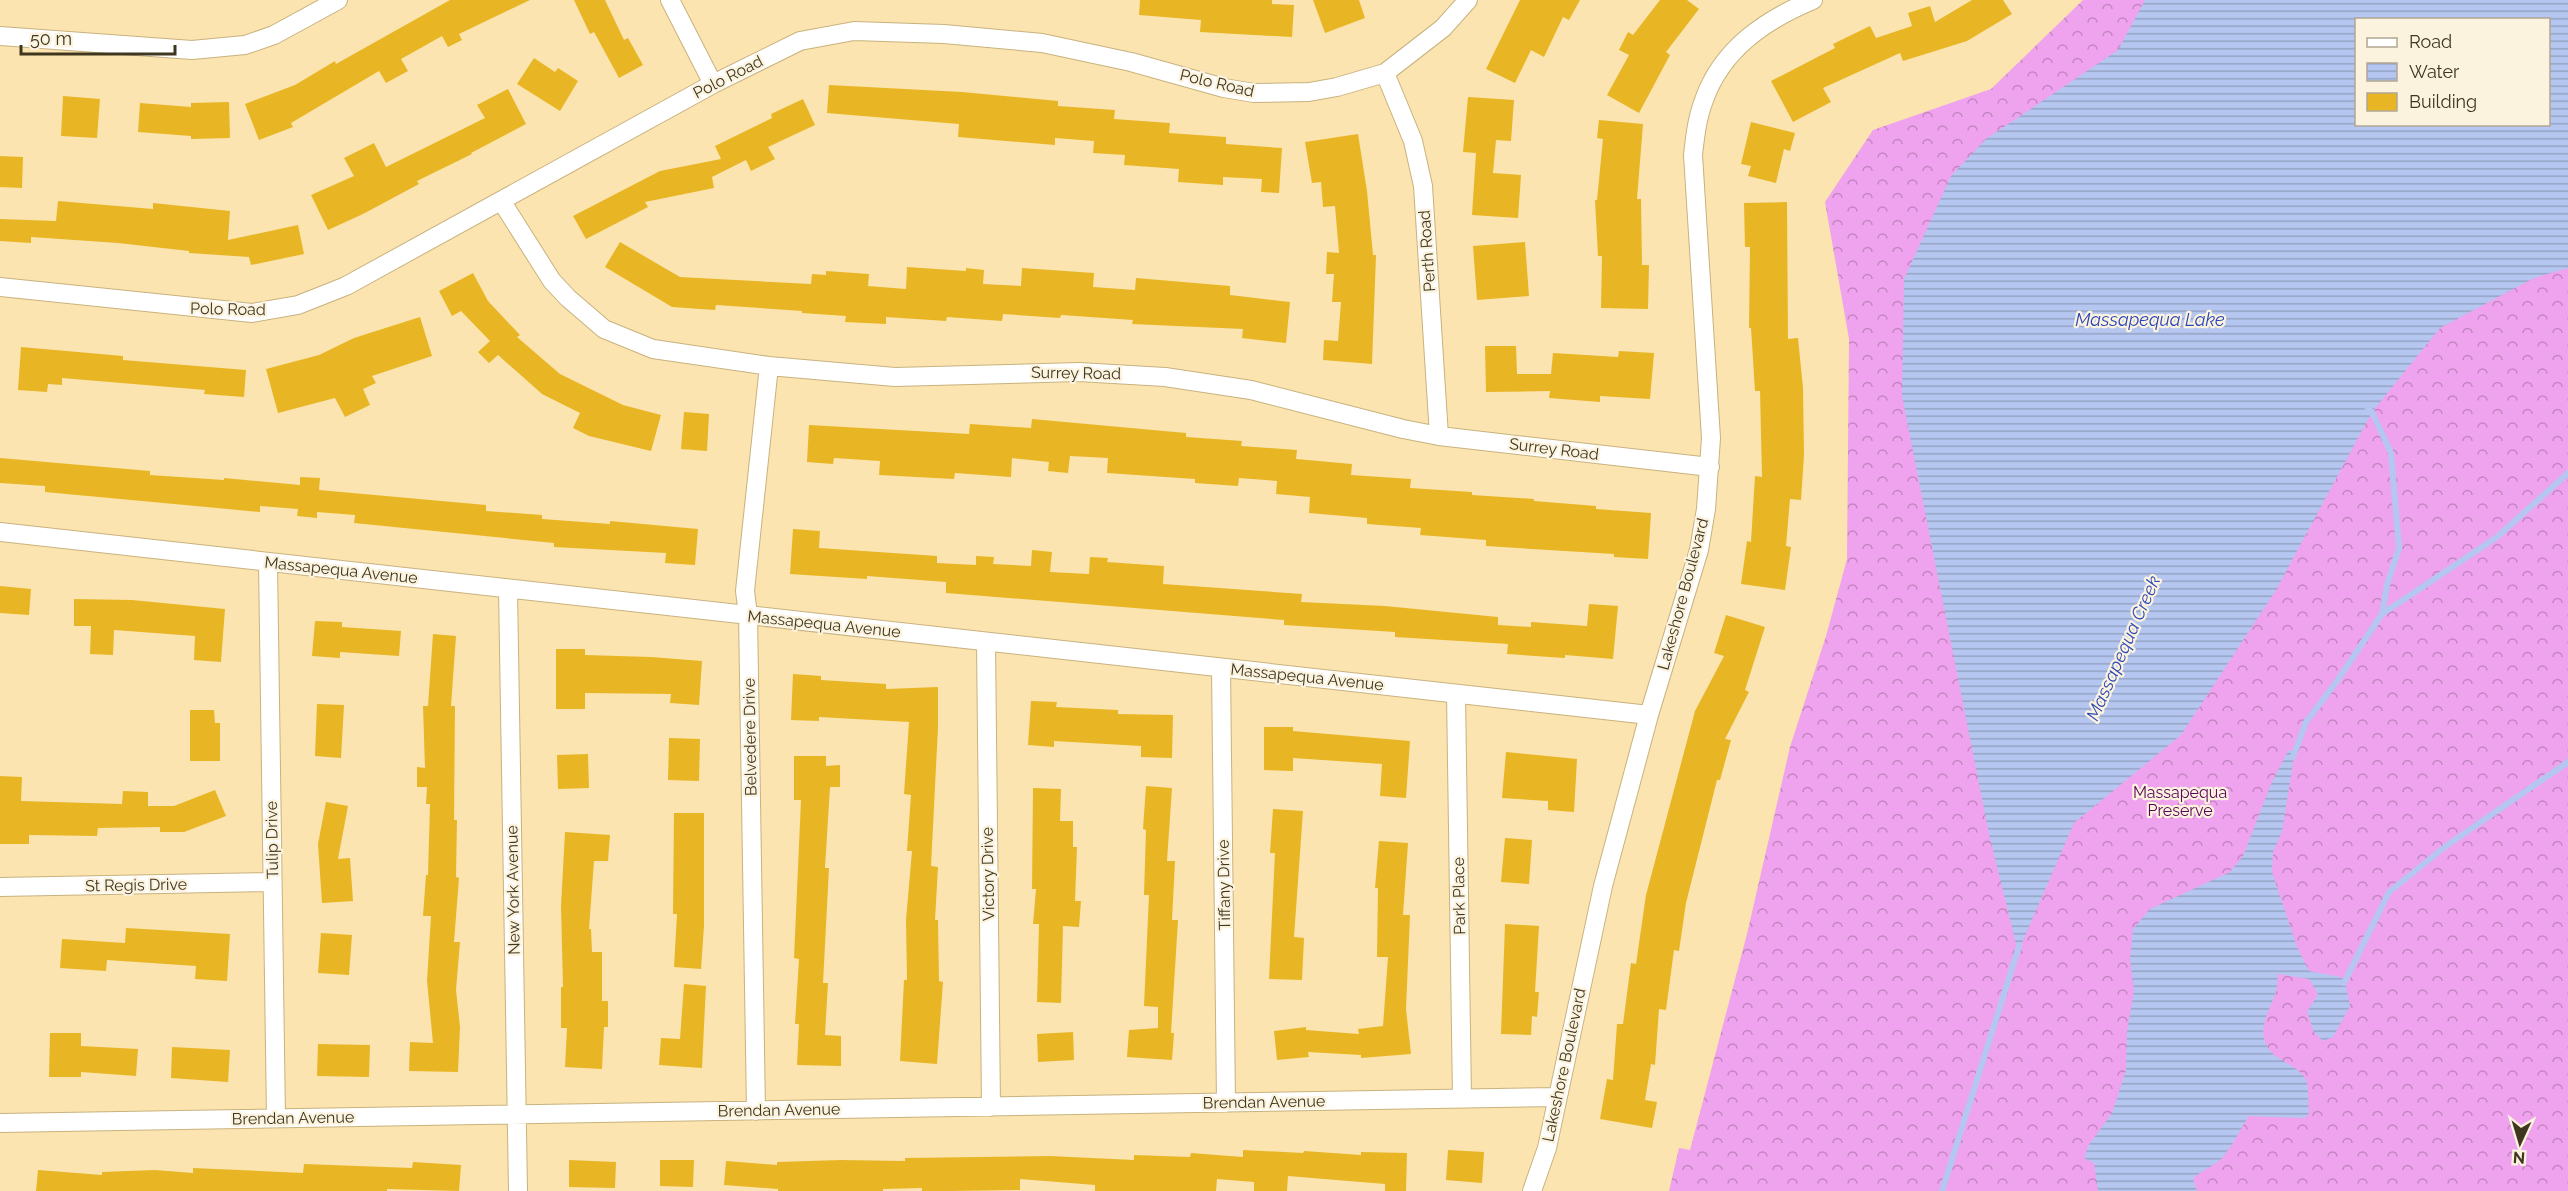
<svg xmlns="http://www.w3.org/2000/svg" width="2568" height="1191" viewBox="0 0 2568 1191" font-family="Raleway,sans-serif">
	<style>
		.forest { fill: url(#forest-crowns); fill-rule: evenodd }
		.water { fill: url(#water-rules); fill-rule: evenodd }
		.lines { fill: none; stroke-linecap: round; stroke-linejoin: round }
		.stream { stroke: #b5c7f1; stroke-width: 6 }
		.building { fill: #e8b625 }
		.street-casing { stroke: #c8b27e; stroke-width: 20 }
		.street { stroke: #fff; stroke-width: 18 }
		.labels { text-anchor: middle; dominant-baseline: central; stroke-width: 4.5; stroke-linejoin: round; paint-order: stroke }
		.street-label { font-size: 16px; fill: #3f3620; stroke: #fcf3de }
		.park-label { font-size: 16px; fill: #59045b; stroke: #fcf3de }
		.water-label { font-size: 18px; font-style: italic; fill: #2a47bb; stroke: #fcf3de }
	</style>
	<defs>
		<pattern id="forest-crowns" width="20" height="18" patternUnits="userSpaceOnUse" patternTransform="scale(1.5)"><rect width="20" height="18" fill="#efa2ee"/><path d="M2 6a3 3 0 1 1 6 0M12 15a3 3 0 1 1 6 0" fill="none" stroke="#c385c0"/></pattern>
		<pattern id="water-rules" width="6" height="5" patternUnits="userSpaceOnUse" patternTransform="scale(1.5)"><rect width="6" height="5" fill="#b5c7f1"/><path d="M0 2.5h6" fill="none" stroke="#95a2c3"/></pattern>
	</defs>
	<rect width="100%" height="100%" fill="#fbe4af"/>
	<!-- forest -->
	<path class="forest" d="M2083,0h485v1191h-899l10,-43 11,2 57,-216 43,-187 36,-111 21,-77 2,-220 -24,-137 48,-72 118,-41zM2356,20h192v104h-192z"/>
	<!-- water -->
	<path class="water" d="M2145,0h423v268l-34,10 -94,50 -68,84 -96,178 -95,145 -107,88 -56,129 -29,-118 -87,-438 2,-117 47,-103 35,-37 132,-89zM2356,20h192v104h-192z
		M2295,750l-13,82 -9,20 -1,20 25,75 12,24 32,6 5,9 4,20 -17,31 -10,4 -9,-9 -7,-20 11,-18 -9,-15 -31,-5c-1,6 0,13 -2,18 -6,17 -19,36 -9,54 8,16 31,18 39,34 3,8 2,24 3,33l-4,5 -56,-2c-9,13 -16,29 -26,41 -9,10 -21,12 -30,22l4,12h-99l-4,-28 -10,-5 4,-12 24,-33 14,-43 1,-38 7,-41 -4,-32 3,-30 17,-20 80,-37 13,-16 28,-72 17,-33z"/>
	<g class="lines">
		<!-- stream -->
		<path class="stream" d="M2382,614l115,-77 71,-64
			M2293,757l13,-35 31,-41 45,-67 5,-29 12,-37 -8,-95 -19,-41 -5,-5
			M2344,983l45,-91 57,-46 122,-84
			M1942,1191l77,-245"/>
	</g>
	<!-- building -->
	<path class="building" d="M450,0h80l-71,34 3,6 -14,7 -6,-11 -41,23 7,12 -22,12 -7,-12 -88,52 2,4 -34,13 -14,-36 50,-19 40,-24 1,3z
		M574,0h31l19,40 4,-2 15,27 -24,13 -25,-46 -4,2z
		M1140,0h132v4l22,1 -2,32 -92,-5 1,-12 -62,-5z
		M1313,0h46l6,18 -40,15z
		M1520,0h60l-11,20 -6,-3 -19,40 -13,-7 -16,33 -29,-14z
		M1660,0h27l12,9 -33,43 4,3 -31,58 -32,-18 22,-40 -10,-5 9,-18 5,3z
		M1972,0h31l9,14 -45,27 -64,20 -3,-8 -77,35 8,14 -38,20 -22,-41 64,-33 -2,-4 37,-18 6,12 36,-12 -4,-13 22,-7 5,16z
		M534,58l21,14 3,-4 20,13 -18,30 -43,-27z
		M829,85l133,7 96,9v5l57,4 -1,9 56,4 -1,10 57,4v7l56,4 -3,45 -18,-1 1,-13 -39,-2v8l-45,-3 1,-13 -55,-4 1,-10 -32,-2 1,-12 -39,-3v7l-97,-8 1,-13 -132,-11z
		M508,89l18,35 -55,29 1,1 -55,27 2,3 -56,30 -35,16 -17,-35 43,-19 -10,-18 30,-15 12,24 99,-49 -8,-13z
		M63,96l37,3 -3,39 -36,-2z
		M1468,97l46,3 -3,41 -15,-1 -3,33 28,2 -3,43 -46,-3 4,-62 -13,-1z
		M803,99l12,26 -47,22 7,12 -24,12 -5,-11 -34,17 2,11 -69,14 3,5 -62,32 -13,-23 87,-45 61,-12 -6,-13 57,-28 -1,-4z
		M229,102l1,36 -39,1v-3l-53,-4 2,-29 51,4v-4z
		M1599,120l44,4 -6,75h4l1,66h7l-1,44 -47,-1 1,-52h-4l-3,-56h2l6,-61 -6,-1z
		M1751,122l44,11 -5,18 -6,-2 -8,34 -28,-7 3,-10 -10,-2z
		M1358,134l9,57 6,64h3l-4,109 -49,-4 1,-20 14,1 3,-39h-9l2,-28h-8l1,-22 12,1 -4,-47 -12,1 -2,-25 -9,1 -7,-41z
		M0,156l23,1 -1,31 -22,-1z
		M58,201l95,8v-6l77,8 -2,29 70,-15 6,29 -53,11 -2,-8 -60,-4v-2l-71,-8 -87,-6v6l-31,-2v-22l56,2z
		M1787,202l1,137 10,-1 5,50 1,67 -3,45 -11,-1 -4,47 5,1 -6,43 -44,-6 6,-43 4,1 4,-66 7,1 -2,-86h-5l-4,-63h-2l1,-81h-5l-1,-44z
		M620,242l60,35 131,7 1,-10 14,1v-4l43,3 -1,12 38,3 1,-22 59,4v-3l18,2 -1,14 38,2 1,-18 72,5 -1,14 42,3 1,-12 94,8v9l60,7 -4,41 -44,-5 1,-9 -111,-5 1,-4 -72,-5 -1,3 -57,-4 -1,7 -55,-4 -1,4 -60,-4v7l-41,-2 1,-6 -44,-3v-2l-86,-6 -1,5 -43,-3 -67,-40z
		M1525,242l4,54 -52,4 -4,-54z
		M473,273l15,28 32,34 -3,2 43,37 63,31 38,10 -10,36 -62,-15 -16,-8 7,-15 -38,-19 -44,-39 -9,8 -11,-11 12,-11 -29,-30 -9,5 -13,-25z
		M420,317l12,39 -60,20 4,7 -13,6 7,16 -25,12 -10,-19 -57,15 -12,-44 53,-14 35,-17z
		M1485,346h31l1,28h34l2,-21 65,4 1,-6 35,2 -4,46 -50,-3v6l-51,-4 1,-7 -64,1z
		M21,347l102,9v4l123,10 -2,27 -40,-3 1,-4 -143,-12v7l-14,-1 -1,8 -29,-2z
		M684,412l25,2 -2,37 -26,-2z
		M1032,419l154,14v4l56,4 -1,5 56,4 -1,9 56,5 -1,11 60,4 -1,9 62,4v3l62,4v2l62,5v3l55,4 -3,46 -34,-2v-3l-128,-8v-6l-66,-5 1,-7 -54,-4v-6l-58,-5 1,-16 -34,-3 1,-13 -38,-3 -1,8 -43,-3v-4l-88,-6 1,-15 -38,-2 -2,17 -20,-2 1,-9 -37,-4 -1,19 -56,-4 -1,6 -75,-4 1,-14 -46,-3 -1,6 -26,-2 2,-37 160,9 1,-10 61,4z
		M0,458l150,13v4l74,5v-2l76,7v-8l20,1 -1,12 167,15v6l56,4v4l68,5v-3l88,8 -3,36 -30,-2 1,-10 -112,-6v-4l-200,-20 1,-8 -38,-3v6l-20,-2 1,-7 -38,-3v6l-215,-20v-6l-45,-3z
		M793,529l27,2 -1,17 118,8v7l39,2v-9l18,1 -1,7 38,2 1,-16 20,2 -2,20 39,2 1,-17 18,1 -1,4 57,4 -1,18 139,10 -1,8 84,4 113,11v8l33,2v-5l56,4 2,-22 29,2 -5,53 -48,-4v3l-58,-4 1,-10 -113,-7v-5l-111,-7v-5l-338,-27v-11l-79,-6v3l-77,-5z
		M0,586l31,3 -2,26 -29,-2z
		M74,599l58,1 93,9 -4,53 -27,-2 1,-24 -81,-6 -1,25 -23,-1 1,-28h-17z
		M1726,615l39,12 -20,63 4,2 -24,47 6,1 -11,40h-3l-31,123 -7,48 -5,-1 -8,60 -7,-1 -4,56 -4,-1 -6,36 12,2 -5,26 -52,-9 7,-40 6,1 4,-56h6l8,-61 5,1 10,-69 49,-184 29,-55 -10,-3z
		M315,621l27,1v5l59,4 -2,25 -59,-4v6l-28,-2z
		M433,634l23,2 -5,70h4l-1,114h3l-1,57 3,1 -5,64h6l-4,48 4,37 -2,45 -49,-1 1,-29 23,1 -6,-62 4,-65h-8l3,-41h2l2,-71h-4l1,-17h-10v-20l8,1 -2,-62h5z
		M556,649h29v6l66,2 51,4 -3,44 -29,-2 1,-9 -86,-1v16h-29z
		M793,674l28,2v4l65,4v5l52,-2v40l-7,139 7,1 -3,53h3l1,61 4,1 -6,82 -37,-3 4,-81h3l-1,-60 6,-69h-5l4,-56 -7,-1 5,-72 -90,-5v4l-28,-1z
		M1031,701l26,1 -1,5 62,3v4l55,1 -1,43 -31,-1v-11l-87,-5v6l-26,-2z
		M317,704l27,1 -3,53 -26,-2z
		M190,710h24l1,13h5v38h-30z
		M1264,727h29v4l117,10 -4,57 -26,-2 2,-32 -89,-6v13l-29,-1z
		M669,738l31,1 -1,42 -31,-1z
		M1506,752l71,7 -3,53 -26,-2v-9l-46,-3z
		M588,754l1,34 -31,1 -1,-34z
		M794,756h32v10l14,-1v22h-10l-5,81h4l-6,115h5l-3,52 16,1v30l-44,-1 2,-41h-4l4,-65 -5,-1 7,-158h-7z
		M0,776l22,1 -1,24 101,3 1,-13 25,1v14h26l41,-16 11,26 -42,16h-24v-5l-62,1 -1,8 -68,-1v9h-29z
		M1146,786l26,2 -5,73h8l-3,59h6l-7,113h3l-2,27 -45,-3 2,-27 29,-2v-21l-14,-1 5,-111h-5l2,-65 -3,-1z
		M1033,788l28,1 -1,32h13v26h4l-2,54h6l-2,26 -16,-1 -2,77 -24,-1 2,-78h-6l3,-35h-4z
		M326,802l22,4 -10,53 12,-1 3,43 -31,2 -4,-59z
		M1273,809l30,2 -9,126 10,1 -2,42 -33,-1 6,-126h-5z
		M674,813h30v113l-3,43 -27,-2 3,-53h-4z
		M565,832l45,3 -2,26h-14l-5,68h2l1,23h10v49h6v26h-4l-2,42 -37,-2 2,-39h-6v-41h2l-2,-81z
		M1505,838l27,2 -3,44 -28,-2z
		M1379,841l29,2 -5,72h7l-4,94 5,45 -50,4v-3l-53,-3 1,5 -32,3 -3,-29 32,-4v3l53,4 -1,-5 25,-3 5,-69h-11l1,-69h-3z
		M1505,924l34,2 -4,66h4l-2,25 -5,-1 -1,19 -30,-1z
		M126,928l104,6 -3,47 -32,-2 1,-13 -89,-6 -1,11 -46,-3 2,-29 63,4z
		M321,933l31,2 -3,40 -31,-2z
		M684,984l22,2 -4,82 -43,-3 2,-27 19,1z
		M1073,1032l1,28 -36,2 -1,-28z
		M50,1033h31v13l57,3 -2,27 -55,-4v5h-32z
		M318,1044l52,1 -1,32 -52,-1z
		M172,1047l58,3 -2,32 -57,-4z
		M1243,1150l60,3 1,-2 57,4v-3l46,1 -1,38h-21v-7l-97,-8 -1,15h-33v-9l-37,-3 -1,12h-121v-6l-75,-6v11l-70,1h-28v-3l-39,1v2h-105v-2l-54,-4 2,-24 51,4v-3l64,-2 64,1v-3l145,-2 84,4v-5l56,2 1,-4 52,4z
		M1448,1150l36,2 -2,31 -36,-3z
		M569,1160l47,2 -1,26 -46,-1z
		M660,1160h34l-1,27 -33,-1z
		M413,1162l48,3 -2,26 -72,-2v2h-351l2,-21 64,5v-3l53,-2 38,3v-5l110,5 1,-9 108,4z"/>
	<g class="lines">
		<!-- street casing -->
		<g class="street-casing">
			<path id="street" d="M670,0l43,84
				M0,36l192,14 53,-5 29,-10 64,-35
				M1385,73l28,68 10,45 16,250
				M502,202l50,79 16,17 36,31 49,20 116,17 126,11 184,-5 86,5 86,13 152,39 36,7 271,31
				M0,287l252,26 46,-8 48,-19 367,-202 87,-43 54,-10 90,3 98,9 89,19 93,26 30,5 55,-1 28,-5 48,-14 58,-45 25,-28
				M0,532l1649,183
				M268,562l8,556
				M508,589l10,602
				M986,642l5,465
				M1221,668l5,435
				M1456,694l6,405
				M0,887l272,-5
				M756,1111l-8,-496 -3,-24 24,-225
				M0,1123l1557,-26
				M1532,1191l15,-43 56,-262 46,-171 50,-165 7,-41 5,-71 -18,-283c2,-18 4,-37 11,-55 18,-51 61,-80 109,-100"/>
		</g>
		<!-- street -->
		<use href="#street" class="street"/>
	</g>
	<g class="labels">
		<!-- street labels -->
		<g class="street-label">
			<text transform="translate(728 77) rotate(-27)">Polo Road</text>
			<text transform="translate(1217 83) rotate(13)">Polo Road</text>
			<text transform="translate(1427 251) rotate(-94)">Perth Road</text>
			<text transform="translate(228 309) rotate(1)">Polo Road</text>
			<text transform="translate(1076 373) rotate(1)">Surrey Road</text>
			<text transform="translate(1554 449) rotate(7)">Surrey Road</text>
			<text transform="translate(341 570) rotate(6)">Massapequa Avenue</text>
			<text transform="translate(1683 594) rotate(-75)">Lakeshore Boulevard</text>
			<text transform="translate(824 624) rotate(6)">Massapequa Avenue</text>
			<text transform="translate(1307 677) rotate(6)">Massapequa Avenue</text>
			<text transform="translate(750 737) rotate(-91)">Belvedere Drive</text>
			<text transform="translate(272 840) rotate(-91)">Tulip Drive</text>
			<text transform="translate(988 874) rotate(-91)">Victory Drive</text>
			<text transform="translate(136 885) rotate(-1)">St Regis Drive</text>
			<text transform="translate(1224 885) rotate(-91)">Tiffany Drive</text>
			<text transform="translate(513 890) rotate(-91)">New York Avenue</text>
			<text transform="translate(1459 896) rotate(-91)">Park Place</text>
			<text transform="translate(1564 1065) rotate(-78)">Lakeshore Boulevard</text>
			<text transform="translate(1264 1102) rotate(-1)">Brendan Avenue</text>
			<text transform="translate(779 1110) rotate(-1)">Brendan Avenue</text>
			<text transform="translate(293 1118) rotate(-1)">Brendan Avenue</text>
		</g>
		<!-- park labels -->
		<g class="park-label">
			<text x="2180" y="792">Massapequa<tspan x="2180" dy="18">Preserve</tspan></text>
		</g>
		<!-- water labels -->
		<g class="water-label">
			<text x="2150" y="319">Massapequa Lake</text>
			<text transform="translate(2123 648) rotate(-66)">Massapequa Creek</text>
		</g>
	</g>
	<!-- legend -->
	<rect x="2355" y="18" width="195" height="108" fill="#fcf3de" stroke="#b0a792" stroke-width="1.5"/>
	<rect x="2367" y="38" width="30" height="9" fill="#ffffff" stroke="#b0a792" stroke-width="1.5"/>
	<text x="2409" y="48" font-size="18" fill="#3f3620">Road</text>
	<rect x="2367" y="63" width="30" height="18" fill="url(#water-rules)" stroke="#b0a792" stroke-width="1.5"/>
	<text x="2409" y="78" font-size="18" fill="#3f3620">Water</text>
	<rect x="2367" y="93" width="30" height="18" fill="#e8b625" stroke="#b0a792" stroke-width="1.5"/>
	<text x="2409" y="108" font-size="18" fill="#3f3620">Building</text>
	<!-- north arrow -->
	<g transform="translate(2520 1143) rotate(184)" stroke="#fcf3de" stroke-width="4.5" paint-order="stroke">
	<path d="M0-4.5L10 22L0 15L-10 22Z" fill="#3f3620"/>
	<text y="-9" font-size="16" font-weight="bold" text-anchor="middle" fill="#3f3620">N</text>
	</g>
	<!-- scale -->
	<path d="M21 45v9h154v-9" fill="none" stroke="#3f3620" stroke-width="3"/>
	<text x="30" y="45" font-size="18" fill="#3f3620" stroke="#fcf3de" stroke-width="4.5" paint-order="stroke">50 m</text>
</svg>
